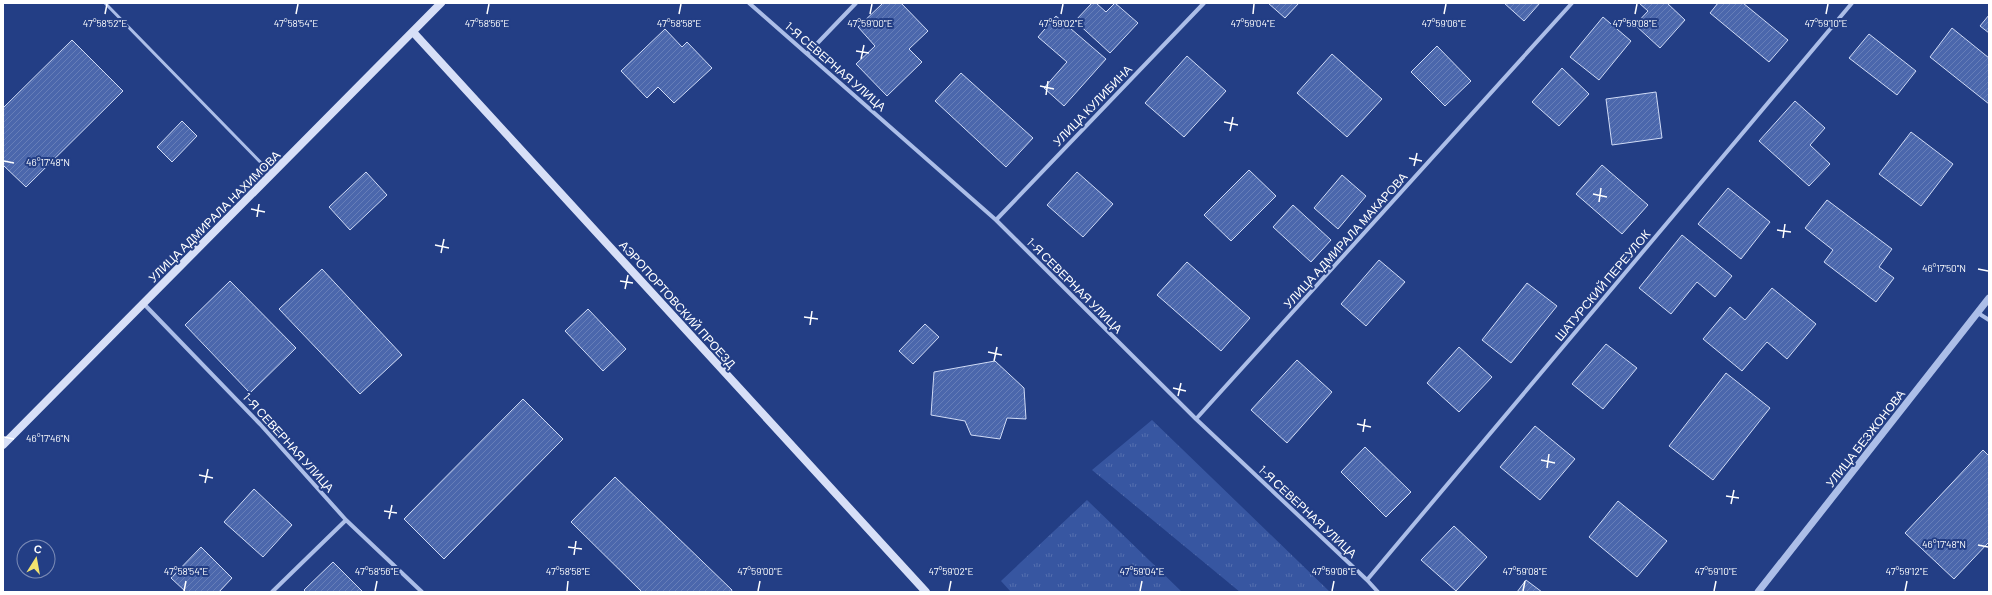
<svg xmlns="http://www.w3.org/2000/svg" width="1992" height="595" viewBox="0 0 1992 595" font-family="Barlow,sans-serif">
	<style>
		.grass { fill: url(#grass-tufts) }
		.building { fill: url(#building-hatch); stroke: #d0dbf6 }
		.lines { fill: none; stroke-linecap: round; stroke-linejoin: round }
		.service { stroke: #acbee8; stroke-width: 3 }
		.minor { stroke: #acbee8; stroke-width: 4 }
		.tertiary { stroke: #acbee8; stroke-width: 7 }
		.secondary { stroke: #d7dff7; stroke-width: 8 }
		.ticks { fill: none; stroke: #fff; stroke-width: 1.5 }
		.labels { text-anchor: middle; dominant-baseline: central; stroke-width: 4; stroke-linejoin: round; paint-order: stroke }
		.street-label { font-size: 12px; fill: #fff; stroke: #233e85 }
		.ticks-label { font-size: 10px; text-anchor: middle; fill: #fff; stroke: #233e85; stroke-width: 4; stroke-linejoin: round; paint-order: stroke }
	</style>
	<defs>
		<pattern id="grass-tufts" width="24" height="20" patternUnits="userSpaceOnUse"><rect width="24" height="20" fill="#3756a1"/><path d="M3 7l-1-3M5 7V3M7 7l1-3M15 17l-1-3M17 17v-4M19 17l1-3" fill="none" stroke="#556faf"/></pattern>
		<pattern id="building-hatch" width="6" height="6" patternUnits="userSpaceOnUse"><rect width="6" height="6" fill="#4b67ac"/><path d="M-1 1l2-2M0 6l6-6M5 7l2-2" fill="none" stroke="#667eb8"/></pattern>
	</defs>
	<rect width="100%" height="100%" fill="#233e85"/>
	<!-- grass -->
	<path class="grass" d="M1152,420l178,172h-90l-148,-122z
		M1087,500l95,92h-171l-10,-11z"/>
	<!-- building -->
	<path class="building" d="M883,3h18l27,28 -19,18 13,13 -35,34 -31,-32 19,-18 -17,-19z
		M1092,3h4l10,9 9,-9 23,20 -28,30 -35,-32z
		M1268,3h31l-14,15z
		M1504,3h36l-16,18z
		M1639,3h28l18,17 -25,28 -25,-23 13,-14z
		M1718,3h25l45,37 -19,22 -59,-49z
		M1989,15v18l-9,-7z
		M1056,16l50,43 -42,47 -20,-18 23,-26 -29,-25z
		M1603,17l28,24 -32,39 -29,-23z
		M1952,28l37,30v46l-59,-47z
		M665,29l17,18 5,-5 25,26 -38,35 -16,-16 -11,11 -26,-27z
		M1869,34l47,37 -19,24 -48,-37z
		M72,40l51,51 -97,96 -23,-22v-57z
		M1437,46l34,35 -26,25 -34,-34z
		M1332,54l50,45 -35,38 -50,-44z
		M1187,56l39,35 -42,46 -39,-34z
		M1562,68l27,26 -30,32 -27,-24z
		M961,73l72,65 -27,29 -71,-66z
		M1656,92l6,46 -50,7 -6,-46z
		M1795,101l30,27 -15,17 20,19 -21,22 -50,-45z
		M182,121l15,15 -25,26 -15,-15z
		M1911,132l42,32 -32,42 -42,-32z
		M1602,165l46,40 -26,29 -46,-40z
		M1249,170l27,26 -45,45 -27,-26z
		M366,172l21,23 -37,35 -21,-23z
		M1077,172l36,32 -30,33 -36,-32z
		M1342,175l24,21 -28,33 -24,-21z
		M1728,188l42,34 -29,37 -43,-35z
		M1827,200l65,49 -13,18 15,11 -18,24 -52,-40 9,-12 -28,-22z
		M1293,205l38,35 -20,22 -38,-35z
		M1682,235l50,41 -17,21 -18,-15 -26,32 -32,-26z
		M1379,260l26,22 -39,44 -25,-22z
		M1187,262l63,56 -29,33 -64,-56z
		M322,269l80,86 -42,39 -81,-85z
		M230,281l66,67 -46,45 -65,-68z
		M1527,283l30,23 -46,57 -29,-23z
		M1772,288l44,36 -29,35 -20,-17 -25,29 -39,-32 27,-32 15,13z
		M588,309l38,40 -23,22 -38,-40z
		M925,324l14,13 -26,27 -14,-13z
		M1606,344l31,24 -34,41 -31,-25z
		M1459,347l33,30 -33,35 -32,-29z
		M1297,360l35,32 -45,51 -36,-33z
		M995,361l29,27 2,31 -19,-1 -7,21 -29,-4 -6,-14 -34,-6 3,-43z
		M1726,373l44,35 -57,72 -44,-34z
		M523,399l40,40 -119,120 -40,-40z
		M1535,426l40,33 -35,41 -40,-33z
		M1365,447l46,45 -25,25 -45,-45z
		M1983,450l6,6v86l-35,37 -49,-46z
		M615,477l117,113 -1,2h-89l-71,-70z
		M254,489l38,36 -29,32 -39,-35z
		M1618,501l49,40 -30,36 -48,-40z
		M1454,526l33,31 -31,34 -35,-31z
		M201,547l31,31 -13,14h-33l-15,-14z
		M333,562l30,30h-57l-2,-2z
		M1526,580l16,12h-25z"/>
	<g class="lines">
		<!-- service -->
		<path class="service" d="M105,3l166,170"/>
		<!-- minor -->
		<path class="minor" d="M749,3l247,217 200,199 171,161 11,12
			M808,53l48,-50
			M996,220l208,-217
			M143,303l117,121 86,96 76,72
			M1978,313l11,7
			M1196,419l376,-416
			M1367,580l485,-577
			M272,592l74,-72"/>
		<!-- tertiary -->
		<path class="tertiary" d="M1758,592l231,-294"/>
		<!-- secondary -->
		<path class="secondary" d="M413,32l513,560
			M3,445l438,-442"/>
	</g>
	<!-- ticks -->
	<path class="ticks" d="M105,14l2,-10M296,14l2,-10M487,14l2,-10M679,14l2,-10M870,14l2,-10M1061,14l2,-10M1253,14l1,-10M1444,14l2,-10M1635,14l2,-10M1826,14l2,-10M856,51l13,2M861,59l3,-14M1040,86l14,3M1046,95l2,-14M1224,122l14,3M1230,131l3,-14M1409,158l13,3M4,161l10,2M1414,166l3,-13M1593,194l14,3M1599,202l2,-14M251,209l14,3M257,217l2,-13M1777,230l14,2M1783,238l2,-14M435,245l14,3M441,253l3,-14M1978,269l10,2M620,281l13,2M625,289l3,-14M804,317l14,2M810,325l2,-14M988,352l14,3M994,361l3,-14M1173,388l13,3M1178,396l3,-13M1357,424l14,3M1363,432l2,-13M4,437l10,2M1541,460l14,3M1547,468l2,-14M199,475l14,3M205,483l3,-14M1726,496l13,2M1731,504l3,-14M384,511l13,2M389,519l3,-14M1978,545l10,2M568,547l14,2M574,555l2,-14M184,591l2,-10M375,591l2,-10M567,591l1,-10M758,591l2,-10M949,591l2,-10M1140,591l2,-10M1332,591l2,-10M1523,591l2,-10M1714,591l2,-10M1905,591l2,-10"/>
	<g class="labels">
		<!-- street labels -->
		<g class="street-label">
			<text transform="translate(836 66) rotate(41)">1-Я СЕВЕРНАЯ УЛИЦА</text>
			<text transform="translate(1092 105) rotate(-46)">УЛИЦА КУЛИБИНА</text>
			<text transform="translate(214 216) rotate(-45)">УЛИЦА АДМИРАЛА НАХИМОВА</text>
			<text transform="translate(1345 240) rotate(-48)">УЛИЦА АДМИРАЛА МАКАРОВА</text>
			<text transform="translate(1075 285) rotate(45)">1-Я СЕВЕРНАЯ УЛИЦА</text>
			<text transform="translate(1602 285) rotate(-50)">ШАТУРСКИЙ ПЕРЕУЛОК</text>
			<text transform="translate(678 304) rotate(48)">АЭРОПОРТОВСКИЙ ПРОЕЗД</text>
			<text transform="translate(1865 438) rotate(-52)">УЛИЦА БЕЗЖОНОВА</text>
			<text transform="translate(289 442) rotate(48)">1-Я СЕВЕРНАЯ УЛИЦА</text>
			<text transform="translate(1308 511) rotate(43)">1-Я СЕВЕРНАЯ УЛИЦА</text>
		</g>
	</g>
	<g class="ticks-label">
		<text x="105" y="27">47°58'52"E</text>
		<text x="296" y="27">47°58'54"E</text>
		<text x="487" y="27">47°58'56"E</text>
		<text x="679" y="27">47°58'58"E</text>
		<text x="870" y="27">47°59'00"E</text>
		<text x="1061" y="27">47°59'02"E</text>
		<text x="1253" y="27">47°59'04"E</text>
		<text x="1444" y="27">47°59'06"E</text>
		<text x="1635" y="27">47°59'08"E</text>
		<text x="1826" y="27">47°59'10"E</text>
		<text x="48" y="166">46°17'48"N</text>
		<text x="1944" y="272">46°17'50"N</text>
		<text x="48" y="442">46°17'46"N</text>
		<text x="1944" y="548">46°17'48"N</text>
		<text x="186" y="575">47°58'54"E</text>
		<text x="377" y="575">47°58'56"E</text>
		<text x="568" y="575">47°58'58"E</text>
		<text x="760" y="575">47°59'00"E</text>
		<text x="951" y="575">47°59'02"E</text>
		<text x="1142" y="575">47°59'04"E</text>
		<text x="1334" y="575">47°59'06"E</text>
		<text x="1525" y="575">47°59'08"E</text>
		<text x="1716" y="575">47°59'10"E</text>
		<text x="1907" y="575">47°59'12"E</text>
	</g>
	<!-- border -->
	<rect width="1992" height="595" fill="none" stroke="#ffffff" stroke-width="8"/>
	<!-- north arrow -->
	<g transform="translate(36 559) rotate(11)"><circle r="19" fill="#233e85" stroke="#7b8bb6"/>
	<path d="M0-3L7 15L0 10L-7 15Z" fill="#f3e36f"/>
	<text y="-6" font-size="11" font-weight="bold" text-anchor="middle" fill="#ffffff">С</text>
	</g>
</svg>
